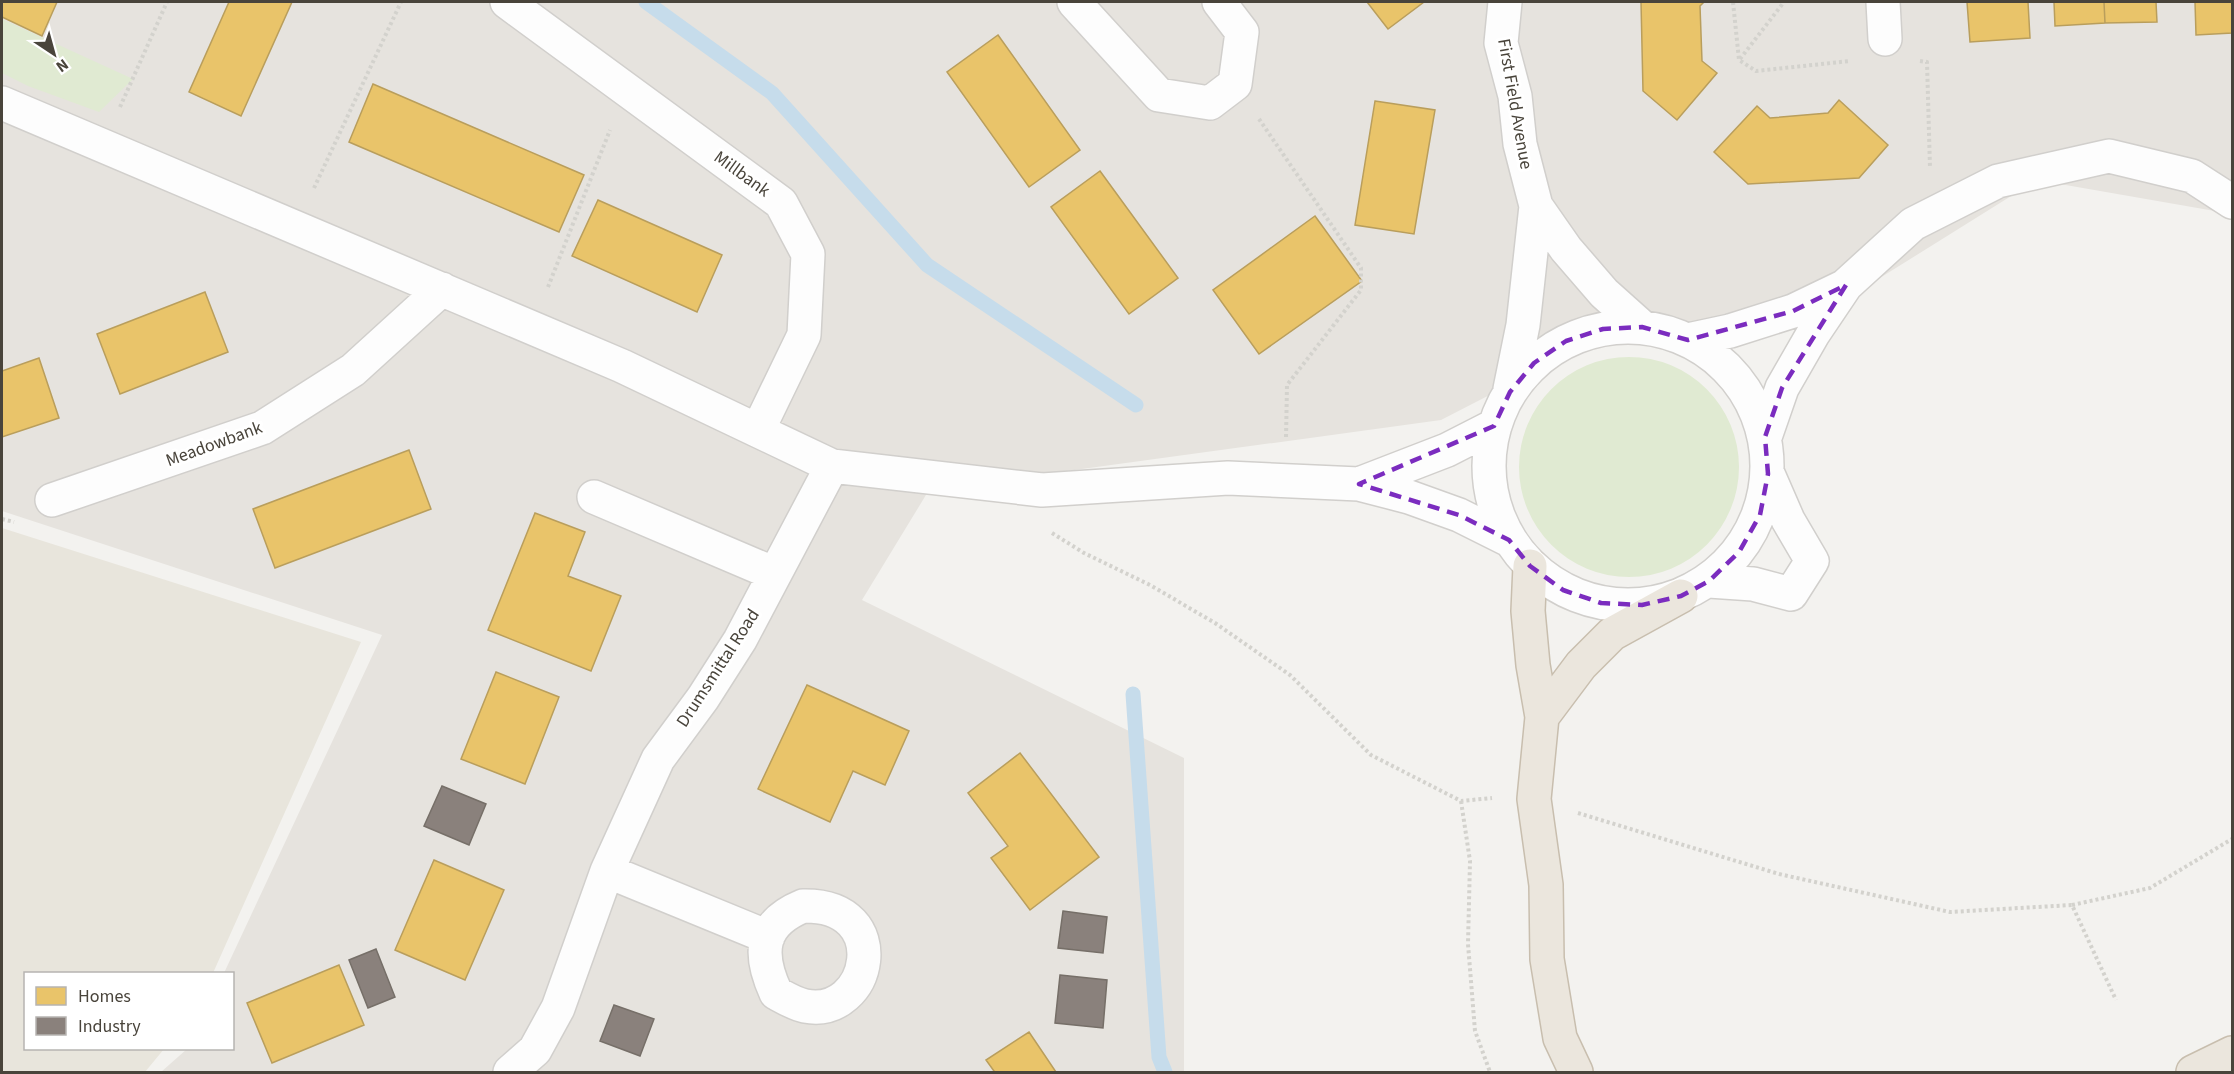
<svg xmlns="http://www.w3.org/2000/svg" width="2234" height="1074" viewBox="0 0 2234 1074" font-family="'Source Sans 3',sans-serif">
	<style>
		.residential { fill: #e6e3de }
		.education { fill: #e8e5dc }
		.green { fill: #e0ead2 }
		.homes { fill: #e9c46a; stroke: #b99e5c; stroke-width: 1.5 }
		.industry { fill: #8a817c; stroke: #766f68; stroke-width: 1.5 }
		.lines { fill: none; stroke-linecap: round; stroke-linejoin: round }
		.stream { stroke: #c6dceb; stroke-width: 15 }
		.minor-casing { stroke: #d1cfcc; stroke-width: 36 }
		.highway-casing { stroke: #c8beae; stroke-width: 36 }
		.path { stroke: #d3d2cd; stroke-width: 4; stroke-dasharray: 3 3; stroke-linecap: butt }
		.minor { stroke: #fdfdfd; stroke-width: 33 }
		.highway { stroke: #ebe6dd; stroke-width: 33 }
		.marked { fill: none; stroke: #7b2cbf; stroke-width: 4.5; stroke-dasharray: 12 8; stroke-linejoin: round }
		.labels { text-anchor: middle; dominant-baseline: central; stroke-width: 6; stroke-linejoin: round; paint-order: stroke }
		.street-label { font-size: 18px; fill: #49443b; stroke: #fff }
	</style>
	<rect width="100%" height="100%" fill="#f3f2ef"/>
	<!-- residential -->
	<path class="residential" d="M2,2h2230v212l-195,-34 -239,149 -207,14 -150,77 -512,70 -67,110 322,158v314h-1023l26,-23 45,-1v-74l-8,-1 158,-338 -380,-124z"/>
	<!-- education -->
	<path class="education" d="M2,528l359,114 -148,331 -187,1v74l138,1 -19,23h-143z"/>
	<!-- green -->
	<path class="green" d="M2,19l131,60 -34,33 -71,-26 -26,-13z
		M1519 467a110 110 0 1 1 220 0a110 110 0 1 1-220 0Z"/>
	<!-- homes -->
	<path class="homes" d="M2,2h55l-15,34 -40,-19z
		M229,2h63l-51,114 -52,-24z
		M1367,2h57l-36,27z
		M1641,2h63l-4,4 2,55 15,12 -40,47 -34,-29z
		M1967,2h61l2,36 -60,4z
		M2054,2h50l1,21 -50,3z
		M2104,2h52l1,20 -52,1z
		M2195,2h37v31l-36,2z
		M998,35l82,115 -51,37 -82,-115z
		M373,84l211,91 -25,57 -210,-90z
		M1839,100l49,45 -29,33 -111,6 -34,-32 43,-46 13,12 58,-5z
		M1375,101l60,9 -21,124 -59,-9z
		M1100,171l78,107 -49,36 -78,-107z
		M598,200l124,55 -25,57 -125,-56z
		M1315,216l47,65 -103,73 -46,-64z
		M205,292l23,60 -108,42 -23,-60z
		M39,358l20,60 -57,19v-66z
		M409,450l22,59 -156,59 -22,-59z
		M535,513l50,19 -17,44 53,20 -30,75 -103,-41z
		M496,672l63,25 -34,87 -64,-25z
		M807,685l102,46 -24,54 -32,-14 -23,51 -72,-33z
		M1020,753l79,104 -69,53 -39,-52 17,-12 -40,-53z
		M434,860l70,30 -39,90 -70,-30z
		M339,965l25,60 -92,38 -25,-60z
		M1029,1032l27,40h-64l2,-1 -8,-11z"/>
	<!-- industry -->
	<path class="industry" d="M442,786l44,18 -17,41 -45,-19z
		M1063,911l44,6 -4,36 -45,-5z
		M376,949l19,48 -27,11 -19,-48z
		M1060,975l47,5 -4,48 -48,-5z
		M614,1005l40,14 -14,37 -40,-15z"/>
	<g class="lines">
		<!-- stream -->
		<path class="stream" d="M646,2l126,91 155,172 209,140
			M1133,694l26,363 6,15"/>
		<!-- minor casing -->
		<g class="minor-casing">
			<path id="minor" d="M507,2l274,201 27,51 -4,81 -46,95
				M1074,2l85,93 51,8 25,-19 7,-52 -23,-30
				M1505,2l-4,41 14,53 5,48 16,62 -13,119 -13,64
				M1883,2l2,37
				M2,103l620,263 210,100 210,24 186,-12 131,6 50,13 50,18 50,25
				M1536,206l30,43 38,44 38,34
				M1489 466a139 139 0 1 1 278 0a139 139 0 1 1-278 0Z
				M1688,340l42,-9 63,-20 52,-25
				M1765,437l17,-49 31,-54 33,-49 67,-61 85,-43 111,-25 83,20 40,26
				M1359,484l88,-34 47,-24
				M594,497l181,77
				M52,500l210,-72 91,-58 89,-81
				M1709,581l44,3 38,10 21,-33 -24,-41 -20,-46
				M607,871l161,66
				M803,906c93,-2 68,113 2,100 -10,-2 -20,-8 -29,-13 -18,-39 -17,-69 27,-87z
				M510,1072l25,-22 23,-42 49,-137 51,-112 45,-61 37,-58 92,-174"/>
		</g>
		<!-- highway casing -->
		<g class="highway-casing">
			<path id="highway" d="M1530,566l-2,45 5,54 9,52 -8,82 12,86 1,74 13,79 16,34
				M1542,717l39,-52 31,-31 69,-38
				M2193,1072l39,-19"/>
		</g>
		<!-- path -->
		<path class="path" d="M1733,2l6,58 17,11 94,-10
			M1740,59l44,-57
			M1920,61l7,1 3,106
			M120,107l47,-105
			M1259,119l102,149v22l-74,95 -1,53
			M314,188l87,-186
			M548,287l62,-157
			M2,519l12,3
			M1052,533l32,20 66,32 65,38 75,52 81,80 90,46 31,-3
			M1461,801l9,60 -2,83 7,87 15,41
			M1578,813l201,61 171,38 122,-7 44,95
			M2072,905l78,-17 82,-49"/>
		<!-- minor -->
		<use href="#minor" class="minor"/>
		<!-- highway -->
		<use href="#highway" class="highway"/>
	</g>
	<!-- marked area -->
	<path class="marked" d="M1846,285l-64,103 -17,49 3,37 -8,41 -21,37 -30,29 -28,15 -39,9 -41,-2 -38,-13 -33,-24 -21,-26 -50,-25 -100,-31 135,-58 16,-34 24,-29 32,-22 37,-12 39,-2 46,13 105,-29z"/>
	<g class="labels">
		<!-- street labels -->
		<g class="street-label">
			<text transform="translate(1515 104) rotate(80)">First Field Avenue</text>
			<text transform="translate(742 174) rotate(36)">Millbank</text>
			<text transform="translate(214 444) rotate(-20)">Meadowbank</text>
			<text transform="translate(718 668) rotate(-57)">Drumsmittal Road</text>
		</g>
	</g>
	<!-- border -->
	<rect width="2234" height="1074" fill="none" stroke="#49443b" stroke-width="6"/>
	<!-- legend -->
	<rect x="24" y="972" width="210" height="78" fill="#ffffff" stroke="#b6b4b1" stroke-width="1.5"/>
	<rect x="36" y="987" width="30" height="18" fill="#e9c46a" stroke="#b6b4b1" stroke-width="1.5"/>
	<text x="78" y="1002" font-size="18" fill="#49443b">Homes</text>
	<rect x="36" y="1017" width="30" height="18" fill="#8a817c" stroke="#b6b4b1" stroke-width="1.5"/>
	<text x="78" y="1032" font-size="18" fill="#49443b">Industry</text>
	<!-- north arrow -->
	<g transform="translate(54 54) rotate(144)" stroke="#ffffff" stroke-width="4.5" paint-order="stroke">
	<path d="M0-4.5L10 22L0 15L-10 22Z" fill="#49443b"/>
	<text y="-9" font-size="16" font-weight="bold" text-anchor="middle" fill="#49443b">N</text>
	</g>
</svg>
